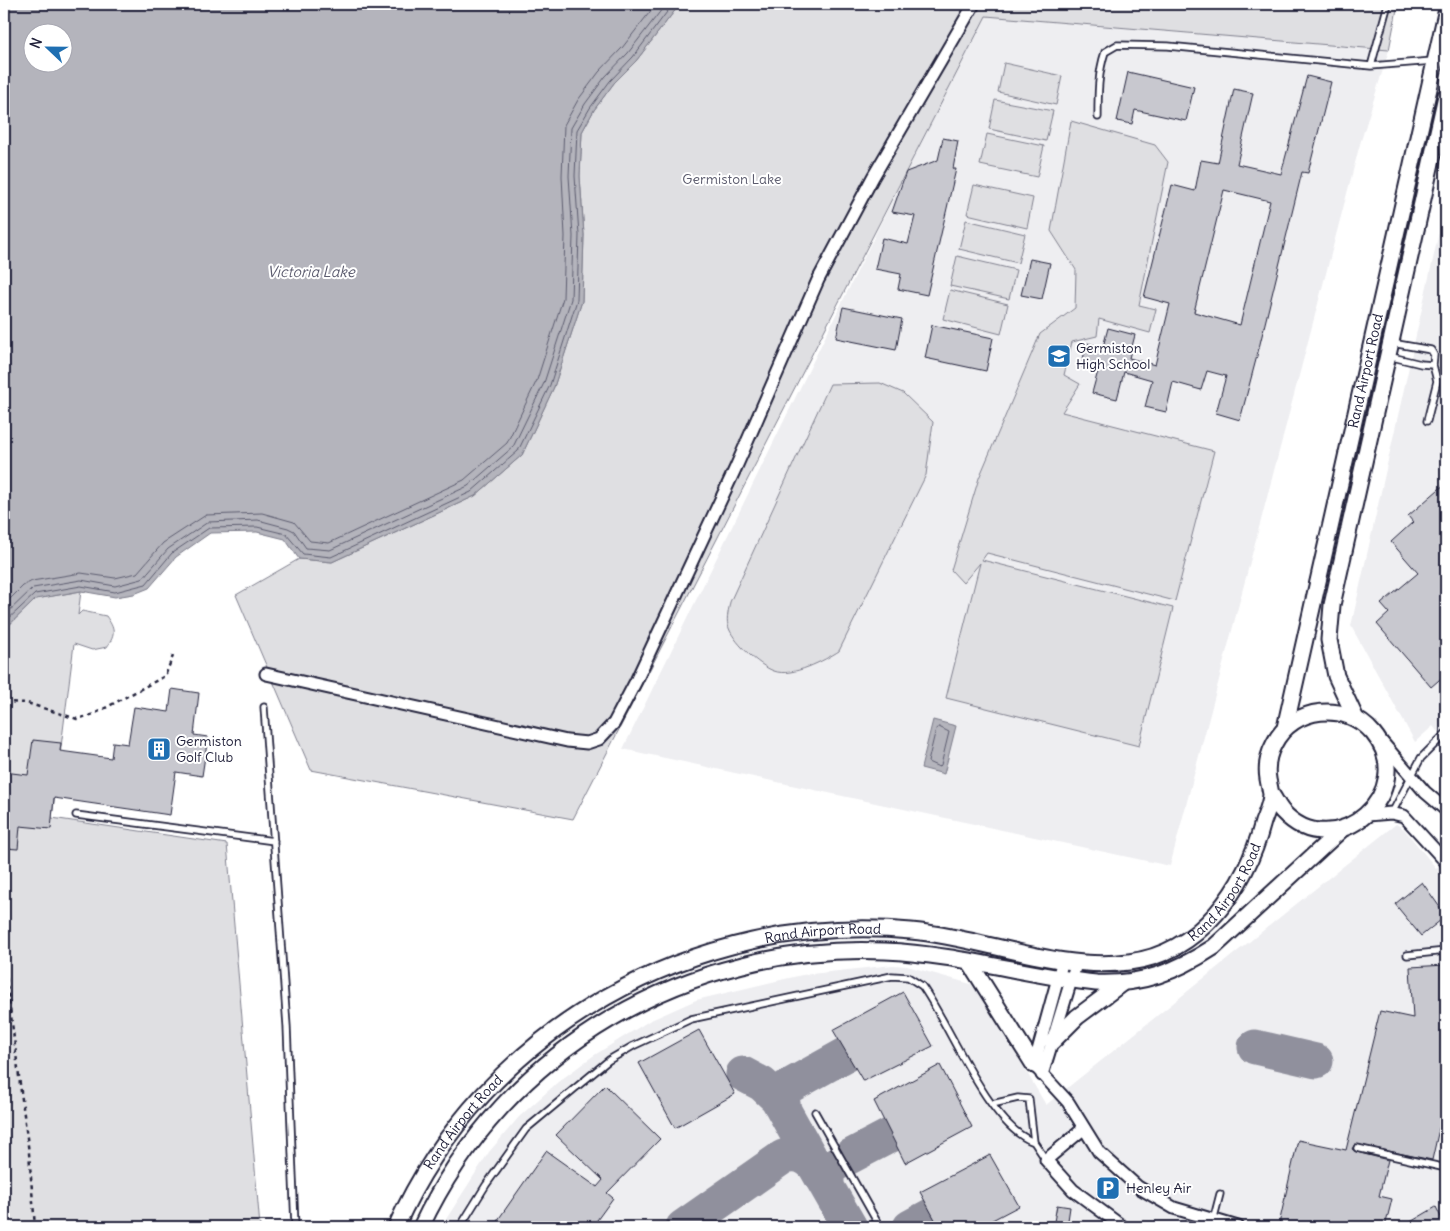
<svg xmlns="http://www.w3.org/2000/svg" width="1450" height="1231" viewBox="0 0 1450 1231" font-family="Delius,sans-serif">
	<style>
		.built { fill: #eeeef1 }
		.green { fill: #dfdfe2; stroke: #80808e }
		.water { fill: #b4b4bc; stroke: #7a7a88; fill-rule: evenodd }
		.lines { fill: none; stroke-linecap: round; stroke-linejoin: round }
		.shore { stroke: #5c5c6f; stroke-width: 1 }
		.taxiway { stroke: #90909d; stroke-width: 35 }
		.building { fill: #c8c8cf; stroke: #22223b; fill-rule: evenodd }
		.lane-casing { stroke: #22223b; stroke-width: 9 }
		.street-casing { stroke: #22223b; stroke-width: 15 }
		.secondary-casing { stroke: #22223b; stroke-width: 19 }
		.path { stroke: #22223b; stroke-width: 2.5; stroke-dasharray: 4 4; stroke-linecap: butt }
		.lane { stroke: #fff; stroke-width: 5.5 }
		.street { stroke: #fff; stroke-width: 11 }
		.secondary { stroke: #fff; stroke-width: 15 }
		.labels { text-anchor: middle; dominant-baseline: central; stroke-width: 4; stroke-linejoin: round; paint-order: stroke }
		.park-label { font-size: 14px; fill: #5b5b6d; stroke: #fff }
		.poi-label { font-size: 14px; fill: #22223b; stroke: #fff; text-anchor: start }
		.street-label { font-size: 14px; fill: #22223b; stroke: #fff }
		.water-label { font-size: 15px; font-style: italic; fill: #5c5c6f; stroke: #fff }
	</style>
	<rect width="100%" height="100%" fill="#fff"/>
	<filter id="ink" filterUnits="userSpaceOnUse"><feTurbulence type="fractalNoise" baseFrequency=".02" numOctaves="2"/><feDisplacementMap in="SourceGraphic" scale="10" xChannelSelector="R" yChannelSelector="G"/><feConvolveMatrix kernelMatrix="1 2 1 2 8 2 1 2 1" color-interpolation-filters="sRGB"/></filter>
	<g filter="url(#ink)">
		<!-- built -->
		<path class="built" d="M986,16l403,34 -29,94 -190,722 -547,-117 283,-577z
			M1446,201v541l-13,-16 -18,16 -64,-116z
			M1396,824l8,5 32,39 10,-8v367h-1005l48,-75 30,-35 39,-35 35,-26 56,-35 47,-21 106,-25 91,-10 14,1 64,18 10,11 65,110z"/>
		<!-- green -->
		<path class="green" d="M680,4h718l-9,46 -403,-34 -413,803 -262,-49 -75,-175 63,-36 33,3 143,-66 47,-41 32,-68 28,-86 2,-66 -4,-59 2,-44 12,-22 20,-27 22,-22z
			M1004,63l58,13 -6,29 -58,-13z
			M995,100l58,11 -7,30 -57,-12z
			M1071,121l84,24 13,17 -29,143 17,4 -6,24 -51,-14 -2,17 -25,6 -8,33 16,9 -18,28 152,39 -39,150 -188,-48 -5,7 191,48 -34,138 -193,-48 34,-135 -17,20 -12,-13 28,-92 61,-144 35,-26 1,-38 -25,-39z
			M987,134l57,12 -7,31 -57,-12z
			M974,185l59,13 -6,30 -60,-14z
			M966,220l59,14 -7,29 -59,-14z
			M957,256l59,14 -7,29 -59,-13z
			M950,290l58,14 -7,30 -58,-15z
			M880,383l23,10 30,29 -7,53 -87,176c-14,9 -47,27 -65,20 -15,-5 -43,-31 -46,-46 -2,-6 1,-17 2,-23l100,-218z
			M81,591l-3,24 4,-4 24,5c9,13 10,18 1,31l-15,3 -18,-6 -22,174 175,26 33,383h-256v-597l32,-31z"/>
		<!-- water -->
		<path class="water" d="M4,4h676l-44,57 -22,22 -20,27 -12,22 -2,44 4,59 -2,66 -28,86 -32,68 -47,41 -143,66 -33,-3 -14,-20 -28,-7 -47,1 -34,24 -27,31 -15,6 -19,3 -34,-6 -45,8 -32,31zM32,32h30v30h-30z
			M933,720l23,6 -12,48 -23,-6z"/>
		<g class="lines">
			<!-- shore -->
			<path class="shore" d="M4,605l19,-19 9,-5 49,-8 34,5 22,-5 26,-30 43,-28 56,-2 32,9 16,19 19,2 135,-63 43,-37 30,-63 26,-82 2,-62 -3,-60 2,-51 14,-25 21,-28 23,-24 34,-44
				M4,616l29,-28 48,-8 34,6 27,-7 26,-30 40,-27 50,-2 30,8 6,3 12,17 24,2 138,-64 45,-39 31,-64 27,-84 2,-63 -4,-60 2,-48 14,-24 20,-27 23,-24 38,-49
				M4,623l31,-29 46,-8 34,6 31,-8 26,-31 37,-25 48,-1 29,7 17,20 28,3 140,-65 47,-41 32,-66 27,-85 2,-65 -4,-59 2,-46 13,-22 20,-27 23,-24 40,-53
				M939,727l10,5 -8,33 -2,2 -11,-5 8,-33z"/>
			<!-- taxiway -->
			<path class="taxiway" d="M1255,1047l61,14
				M743,1074l19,10 15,14 38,68
				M784,1110l-2,-13 4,-9 61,-34
				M827,1186v-12l5,-8 59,-31
				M683,1227l100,-70c13,-5 23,-1 32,9l35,61
				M910,1227l22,-12"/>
		</g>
		<!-- building -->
		<path class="building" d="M1128,72l66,15 -8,34 -51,-11 -3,14 -15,-3z
			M1307,76l24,6 -23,91 -6,-1 -44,180 -18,68 -24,-7 10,-37 -19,-5 -6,19 -28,-8 -7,30 -21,-5 7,-27 -28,-8 -7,27 -25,-6 6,-22 -17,-4 6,-24 16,4 5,-19 27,7 -6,23 26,7 15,-61 -26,-7 28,-112 23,6 6,-31 17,3 16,-74 19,4 -16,71 44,10zM1224,190l46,11 -30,124 -46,-13z
			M943,138l15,3 -5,28h3l-29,126 -29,-6 3,-15 -26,-5 7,-31 26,6 7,-28 -23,-4 14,-40 32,-12z
			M1030,259l20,4 -8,36 -21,-4z
			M843,307l59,12 -6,31 -60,-12z
			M932,325l61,13 -7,33 -61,-13z
			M1446,483v191l-15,13 -54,-63 12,-11 -8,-9 37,-31 -27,-31 22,-20 -5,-6z
			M172,689l27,4 -5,42 14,2 -6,39 -26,-4 -6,43 -116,-17 -3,31 -31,-3 -2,23 -14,-1v-76l24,3 5,-35 28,3 -1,8 51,7 2,-16 15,2 6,-37 35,5z
			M1422,882l24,34 -25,20 -26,-32z
			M1446,965v133l-14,62 -77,-16 -3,5 4,3 32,8 -9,36 13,3 -7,28h-93l-13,-3 19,-84 48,10 34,-139 33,7 -3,-51z
			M903,992l30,54 -70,35 -30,-51z
			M699,1030l36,64 -60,34 -36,-65z
			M940,1065l32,62 -67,36 -31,-62z
			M605,1085l55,54 -53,54 6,5 -21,29h-99l53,-76 51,36 6,-7 -47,-45z
			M990,1155l29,51 -40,21h-40l-19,-35z
			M1057,1205l13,2 -3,20h-14z
			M1436,1207l10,20h-44z"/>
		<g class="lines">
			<!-- lane casing -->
			<g class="lane-casing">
				<path id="lane" d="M1371,66l17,-62
					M1098,117c0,-23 0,-44 7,-65l12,-7 51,1 203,20 62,-5
					M1388,356l33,8 12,1 1,-10 -3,-5 -39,-7
					M1427,421l10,-40 -4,-16
					M264,707l23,319 8,201
					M1392,813l29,-55 25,-25
					M76,815l198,26
					M1407,955l39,-4
					M992,1104l26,-6 11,1 5,43 12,18
					M815,1112l65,115
					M1357,1148l89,20
					M1213,1221l7,-27
					M460,1227l26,-42 40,-56 83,-69 24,-14 58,-27 201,-43 16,1 14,9c28,39 67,141 112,156"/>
			</g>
			<!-- street casing -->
			<g class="street-casing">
				<path id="street" d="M266,674l301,67 20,2 12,-4 15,-16 22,-42 100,-214 82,-187 55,-103 101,-173
					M1382,742l43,50 21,18
					M1368,815l23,-2 13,3 42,46
					M1063,960l-29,105 34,37 31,50 39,35 36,21 64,19
					M1042,1075l35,-114
					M1083,1129l-37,31 27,30 50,37"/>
			</g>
			<!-- secondary casing -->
			<g class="secondary-casing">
				<g id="secondary">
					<path d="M1356,719l-20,-43 -7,-36 3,-35 114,-509"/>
					<path id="s1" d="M1285,728l161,-715"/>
					<path d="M970,963l64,102"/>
					<path d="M1052,1042l25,-25 44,-33"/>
					<path id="s2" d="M396,1227c88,-198 300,-316 515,-296 71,6 147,41 218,31 72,-9 117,-75 134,-140 3,-8 8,-19 8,-28 0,-1 -3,-14 -3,-15 -2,-12 0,-24 6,-35 19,-38 72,-43 99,-11 48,57 -38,135 -90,79 -5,-5 -8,-13 -12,-18"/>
					<path d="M421,1227c84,-179 268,-285 464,-276 71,3 141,24 211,32 46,2 80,-11 118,-36l128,-118"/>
				</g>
			</g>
			<!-- path -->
			<path class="path" d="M4,702l23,1 50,16 17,-5 71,-38 8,-20
				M4,962l25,191 6,74"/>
			<!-- lane -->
			<use href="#lane" class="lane"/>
			<!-- street -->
			<use href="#street" class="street"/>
			<!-- secondary -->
			<use href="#secondary" class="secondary"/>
		</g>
	</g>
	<!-- icons -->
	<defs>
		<g id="school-square" transform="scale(1.25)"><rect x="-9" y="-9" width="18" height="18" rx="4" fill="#1f6fb2" stroke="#fff"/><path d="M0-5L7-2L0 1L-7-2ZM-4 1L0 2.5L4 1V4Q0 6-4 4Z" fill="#fff"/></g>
		<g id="building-square" transform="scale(1.25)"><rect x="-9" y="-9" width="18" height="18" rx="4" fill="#1f6fb2" stroke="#fff"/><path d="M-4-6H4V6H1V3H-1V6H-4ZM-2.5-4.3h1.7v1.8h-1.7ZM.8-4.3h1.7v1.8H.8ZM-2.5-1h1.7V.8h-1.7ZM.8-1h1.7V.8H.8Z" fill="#fff"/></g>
		<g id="parking-square" transform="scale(1.25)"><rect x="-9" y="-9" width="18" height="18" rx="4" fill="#1f6fb2" stroke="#fff"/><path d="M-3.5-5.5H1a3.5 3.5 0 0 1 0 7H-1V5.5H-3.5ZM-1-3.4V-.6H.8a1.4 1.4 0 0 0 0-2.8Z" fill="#fff"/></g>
	</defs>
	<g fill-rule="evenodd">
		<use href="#school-square" x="1059" y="356"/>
		<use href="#building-square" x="159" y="749"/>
		<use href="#parking-square" x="1108" y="1188"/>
	</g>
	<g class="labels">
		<!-- park labels -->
		<g class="park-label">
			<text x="732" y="179">Germiston Lake</text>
		</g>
		<!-- poi labels -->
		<g class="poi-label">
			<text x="1076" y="348">Germiston<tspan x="1076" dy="16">High School</tspan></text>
			<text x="176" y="741">Germiston<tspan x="176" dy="16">Golf Club</tspan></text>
			<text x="1126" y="1188">Henley Air</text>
		</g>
		<!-- street labels -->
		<g class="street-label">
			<text stroke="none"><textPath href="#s1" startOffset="366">Rand Airport Road</textPath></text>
			<text stroke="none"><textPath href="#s2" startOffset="979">Rand Airport Road</textPath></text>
			<text stroke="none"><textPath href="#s2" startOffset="545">Rand Airport Road</textPath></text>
			<text stroke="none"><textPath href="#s2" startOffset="125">Rand Airport Road</textPath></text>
		</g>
		<!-- water labels -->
		<g class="water-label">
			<text x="311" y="271">Victoria Lake</text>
		</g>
	</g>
	<!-- margin -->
	<rect width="1450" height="1231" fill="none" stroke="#fff" stroke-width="20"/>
	<rect x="10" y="10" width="1430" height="1211" fill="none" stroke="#22223b" stroke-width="2" filter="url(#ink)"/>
	<!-- north arrow -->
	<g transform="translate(48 48) rotate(292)"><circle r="24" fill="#ffffff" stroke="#a7a7b1"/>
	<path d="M0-4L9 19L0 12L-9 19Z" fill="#1f6fb2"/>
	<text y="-8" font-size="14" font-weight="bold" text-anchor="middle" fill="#22223b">N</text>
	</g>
</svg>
